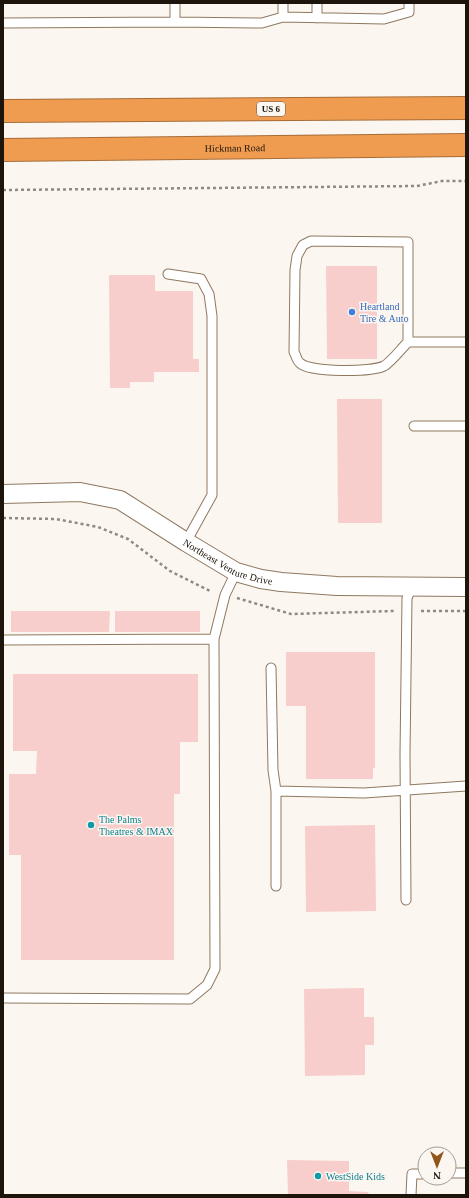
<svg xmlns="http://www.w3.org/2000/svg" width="469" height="1198" viewBox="0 0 469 1198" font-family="Georgia,serif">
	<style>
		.building { fill: #f7cecc }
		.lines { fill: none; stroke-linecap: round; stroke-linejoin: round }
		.lane-casing { stroke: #8f785f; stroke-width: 11 }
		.street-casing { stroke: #8f785f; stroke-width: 20 }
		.highway-casing { stroke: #a66d38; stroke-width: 24 }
		.path { stroke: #908982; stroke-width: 2.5; stroke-dasharray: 3 3; stroke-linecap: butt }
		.lane { stroke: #fff; stroke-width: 9 }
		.street { stroke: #fff; stroke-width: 18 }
		.highway { stroke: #ef9c50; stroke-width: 22 }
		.shop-dot { fill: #3f7fe0; stroke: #fcf6f1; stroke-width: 1.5 }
		.culture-dot { fill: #0f9aa8; stroke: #fcf6f1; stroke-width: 1.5 }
		.labels { text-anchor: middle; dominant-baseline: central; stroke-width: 3; stroke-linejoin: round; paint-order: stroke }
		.shield { fill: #fcf6f1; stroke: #605850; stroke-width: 1 }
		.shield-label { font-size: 9px; font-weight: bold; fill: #1d150b }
		.street-label { font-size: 10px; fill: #1d150b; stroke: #fcf6f1 }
		.shop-label { font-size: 10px; fill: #366cbe; stroke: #fcf6f1; text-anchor: start }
		.culture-label { font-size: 10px; fill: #0d838f; stroke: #fcf6f1; text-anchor: start }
	</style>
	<rect width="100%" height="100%" fill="#fcf6f1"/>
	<!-- building -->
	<path class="building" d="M326,266h51v93h-50z
		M109,275h46v16h38v68h6v13h-45v10h-24v6h-20z
		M337,399h45v124h-44z
		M11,611h99l-1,21h-98z
		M115,611h85v21h-85z
		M286,652h89v116h-2v11h-67v-73h-20z
		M13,674h185v68h-18v52h-6v166h-153v-105h-12v-81h27l1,-23h-24z
		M375,825l1,86 -70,1 -1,-86z
		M364,988v29h10v28h-9v30l-60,1 -1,-87z
		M287,1160l62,1v30l19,1 1,3h-81z"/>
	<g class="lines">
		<!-- lane casing -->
		<g class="lane-casing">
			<path id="lane" d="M175,3v19l87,1 21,-6v-14
				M317,3v15
				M283,17l101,2 25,-7v-9
				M3,23l172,-1
				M168,274l33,5 8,15 3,22v179l-26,47
				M408,342v-100l-97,-1 -8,4 -6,11 -2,14 -1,82c2,3 3,9 6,11 10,10 72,9 84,3 7,-4 17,-17 24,-24h58
				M414,426h52
				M3,640l211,-1 11,-44 11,-23
				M271,668l2,102 3,21
				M276,886v-95l88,2 102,-7
				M406,900l-1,-146 2,-156 5,-11
				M3,998l187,1 17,-14 8,-16 -1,-330
				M449,1173h17
				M411,1195l1,-21h13"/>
		</g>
		<!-- street casing -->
		<g class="street-casing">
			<g id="street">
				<path id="s1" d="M3,494l77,-2 40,8 66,42 50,30 25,7 20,3 56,4 129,1"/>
			</g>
		</g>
		<!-- highway casing -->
		<g class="highway-casing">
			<g id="highway">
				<path d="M3,111l463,-3"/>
				<path id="s2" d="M3,150l463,-5"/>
			</g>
		</g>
		<!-- path -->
		<path class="path" d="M3,190l414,-4 25,-5h24
			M3,518l53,1 42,8 30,12 42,32 42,21
			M237,598l54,16 103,-3
			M421,611h45"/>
		<!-- lane -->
		<use href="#lane" class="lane"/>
		<!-- street -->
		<use href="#street" class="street"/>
		<!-- highway -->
		<use href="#highway" class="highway"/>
	</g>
	<!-- markers -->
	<circle class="shop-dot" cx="352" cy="312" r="4"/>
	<g class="culture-dot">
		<circle cx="91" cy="825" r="4"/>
		<circle cx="318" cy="1176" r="4"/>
	</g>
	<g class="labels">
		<!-- shield labels -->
		<rect class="shield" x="257" y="102" width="28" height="14" rx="3"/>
		<g class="shield-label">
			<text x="271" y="109">US 6</text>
		</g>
		<!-- street labels -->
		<g class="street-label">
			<text stroke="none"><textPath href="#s2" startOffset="232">Hickman Road</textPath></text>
			<text stroke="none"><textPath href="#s1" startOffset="243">Northeast Venture Drive</textPath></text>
		</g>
		<!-- shop labels -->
		<g class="shop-label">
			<text x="360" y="306">Heartland<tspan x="360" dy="12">Tire &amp; Auto</tspan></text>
		</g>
		<!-- culture labels -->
		<g class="culture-label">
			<text x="99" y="819">The Palms<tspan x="99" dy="12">Theatres &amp; IMAX</tspan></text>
			<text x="326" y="1176">WestSide Kids</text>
		</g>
	</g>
	<!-- border -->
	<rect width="469" height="1198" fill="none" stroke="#1d150b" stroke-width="8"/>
	<!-- north arrow -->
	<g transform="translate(437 1166) rotate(180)"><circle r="19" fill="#fcf6f1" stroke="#a39c95"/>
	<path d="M0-3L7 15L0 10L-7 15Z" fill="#925419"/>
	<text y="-6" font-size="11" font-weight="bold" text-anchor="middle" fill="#1d150b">N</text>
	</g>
</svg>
